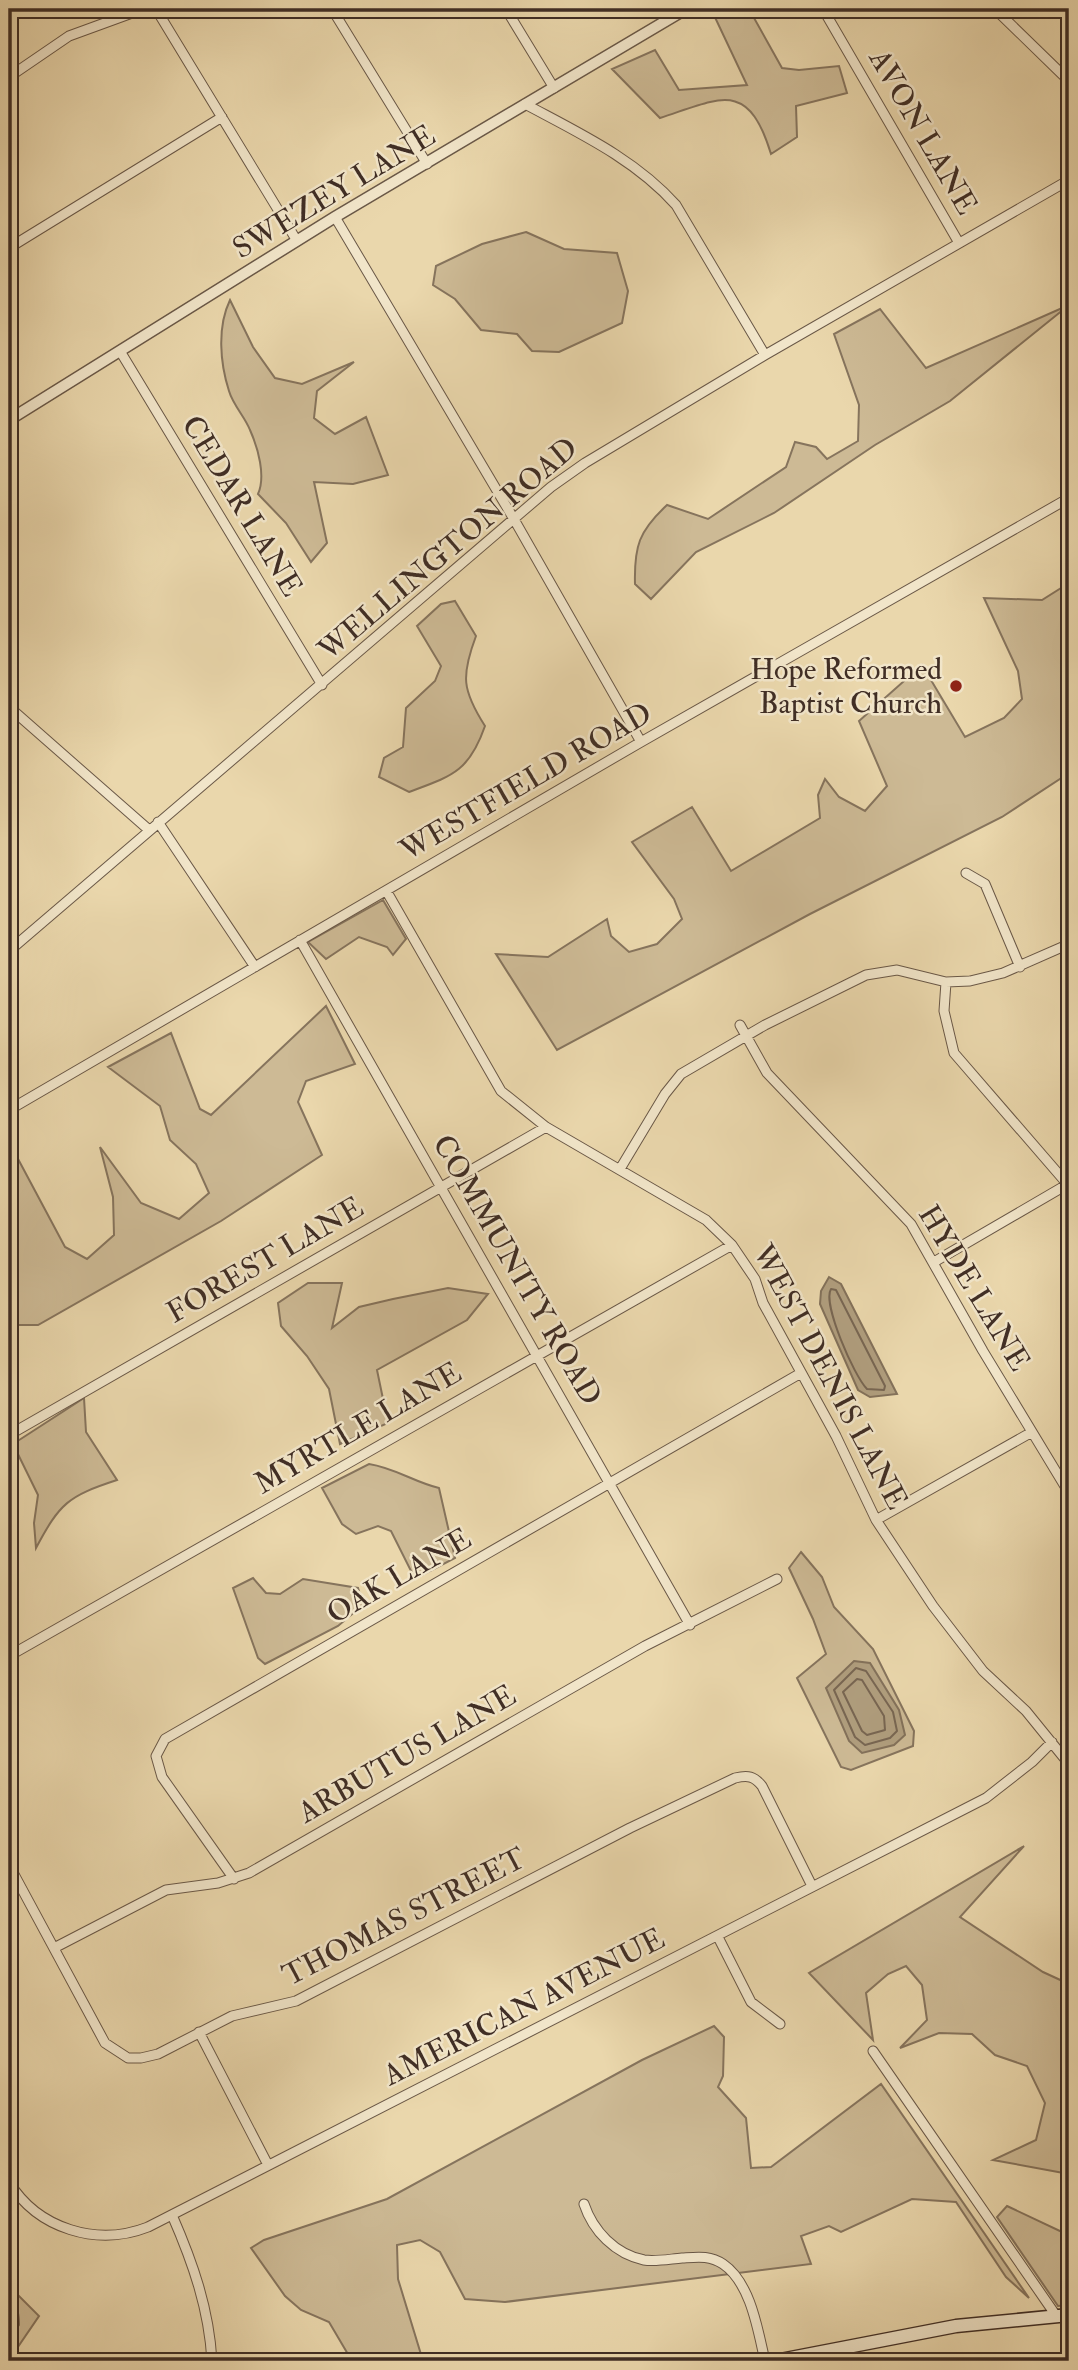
<svg xmlns="http://www.w3.org/2000/svg" width="1078" height="2370" viewBox="0 0 1078 2370" font-family="'IM FELL Double Pica',serif">
	<style>
		.green { fill: #cdba95; stroke: #86745d; stroke-width: 2 }
		.water { fill: #b09e7e; stroke: #83715a; stroke-width: 2 }
		.lines { fill: none; stroke-linecap: round; stroke-linejoin: round }
		.shore { stroke: #786652; stroke-width: 2 }
		.minor-casing { stroke: #6a5847; stroke-width: 11 }
		.tertiary-casing { stroke: #6a5847; stroke-width: 13 }
		.secondary-casing { stroke: #402e25; stroke-width: 15 }
		.minor { stroke: #f1e5c9; stroke-width: 9 }
		.tertiary { stroke: #f1e5c9; stroke-width: 10 }
		.secondary { stroke: #f1e5c9; stroke-width: 12 }
		.poi-dot { fill: #8f2418; stroke: #f1e5c9; stroke-width: 2.5 }
		.labels { text-anchor: middle; dominant-baseline: central; stroke-width: 5; stroke-linejoin: round; paint-order: stroke }
		.street-label { font-size: 30px; fill: #402e25; stroke: #f1e5c9 }
		.poi-label { font-size: 30px; fill: #402e25; stroke: #f1e5c9; text-anchor: end }
	</style>
	<rect width="100%" height="100%" fill="#ead7ac"/>
	<filter id="stains"><feTurbulence type="fractalNoise" baseFrequency=".00286" numOctaves="4"/><feColorMatrix values="0 0 0 0 .2 0 0 0 0 .09 0 0 0 0 .02 0 0 0 .5 -.17"/></filter>
	<radialGradient id="worn" r=".72"><stop offset=".6" stop-color="#630" stop-opacity="0"/><stop offset="1" stop-color="#630" stop-opacity=".3"/></radialGradient>
	<!-- green -->
	<path class="green" d="M725,9h24l33,59 17,2 40,-4 8,27 -51,13 1,31 -26,17c-23,-75 -50,-56 -111,-36l-48,-49 43,-19 24,40 68,-5 -35,-74z
		M526,232l38,17 53,4 11,38 -6,32 -63,29 -27,-1 -15,-17 -36,-4 -26,-31 -22,-14 3,-19 46,-22z
		M230,300l23,47 22,31 27,6 52,-22 -37,29 -3,27 21,16 31,-17 22,58 -35,9 -39,-2 13,61 -16,19 -25,-39 -28,-29c8,-18 0,-46 -8,-64 -5,-13 -17,-25 -21,-39 -9,-28 -12,-64 1,-91z
		M1069,305l-119,96 -75,44 -101,68 -78,39 -45,47 -16,-15c-1,-38 4,-53 32,-79l41,14 78,-52 9,-25 21,5 11,12 31,-18 1,-36 -25,-71 46,-25 46,59z
		M1069,583v190l-67,44 -192,97 -253,136 -61,-96 52,3 59,-38 4,17 18,16 28,-8 25,-25 -8,-20 -42,-57 60,-35 39,64 89,-53 -2,-23 7,-16 14,18 26,14 22,-25 -28,-65 63,-56 43,72 39,-19 18,-19 -4,-28 -34,-73 58,2z
		M455,601l21,35c-15,40 -14,54 9,90 -16,46 -33,50 -76,66l-30,-15 5,-19 19,-11 3,-39 29,-27 6,-15 -24,-40 24,-22z
		M383,900l23,39 -13,16 -6,-8 -28,-10 -33,22 -18,-17z
		M326,1006l29,58 -49,17 -8,21 24,53 -101,66 -183,104h-29v-183l56,105 22,12 27,-24 -1,-38 -13,-50 41,56 38,16 30,-26 -13,-29 -26,-24 -10,-34 -52,-39 63,-34 29,76 11,6z
		M308,1283h34l-10,45 27,-21 34,-8 55,-11 40,6 -21,26 -90,50 11,53 -48,21 -11,-55 -22,-33 -26,-30 -3,-23z
		M84,1398l2,34 31,48c-49,16 -57,23 -81,68l-2,-25 4,-28 -25,-51z
		M369,1464c26,4 45,18 70,24l16,70 -40,21 -24,-48 -13,-5 -22,8 -14,-10 -20,-36z
		M801,1552l21,25 12,30 39,42 41,82 -1,15 -62,24 -10,-3 -44,-89 29,-24 -13,-35 -24,-51z
		M253,1578l13,15 14,1 23,-15 55,9 5,17 -25,21 -73,38 -7,-6 -25,-70z
		M1024,1846l-64,71 83,55 26,12v190l-76,-14 43,-20 9,-37 -18,-37 -32,-11 -23,-21 -33,-1 -39,15 27,-28 -5,-35 -16,-19 -18,8 -22,19 7,47 -64,-67z
		M714,2026l10,11 -1,39 -5,11 28,31 5,50 20,-1 110,-83 148,214 -23,-21 -50,-75 -44,-3 -71,33 -12,-6 -28,10 10,28 -306,38 -40,-3 -25,-47 -20,-12 -23,5 1,34 25,82h-71l-23,-39 -28,-12 -16,-14 -34,-48 13,-8 123,-41 255,-139z
		M1007,2206l55,26 7,-6v79l-11,1 -61,-89z
		M9,2286l30,30 -30,44v-22l10,-14 -1,-11 -9,-11z"/>
	<!-- water -->
	<path class="water" d="M829,1277l12,7 56,110 -27,3 -12,-7 -38,-86 1,-13z
		M854,1661l16,2 29,47 6,25 -11,10 -32,8 -13,-12 -23,-53z
		M9,2302l9,11 1,12 -10,13z"/>
	<g class="lines">
		<!-- shore -->
		<path class="shore" d="M831,1289l5,1 49,96 -1,4 -17,-1c-13,-13 -45,-86 -36,-100z
			M856,1668l10,3 27,41 4,19 -7,7 -25,7 -10,-8 -21,-47z
			M857,1679l5,1 22,36 1,14 -18,5 -5,-4 -19,-39z"/>
		<!-- minor casing -->
		<g class="minor-casing">
			<path id="minor" d="M156,9l141,232
				M332,9l95,155
				M506,9l48,79
				M823,9l136,234
				M995,9l74,72
				M9,77l60,-41 74,-27
				M525,104c54,29 110,55 151,101l89,150
				M335,217l180,304 126,221
				M9,248l213,-131
				M120,351l202,334
				M9,707l140,123
				M158,822l97,145
				M966,873l19,11 35,83
				M387,892l114,199 45,36 160,93 26,25 23,34 8,24 73,133 40,84 57,86 50,65 43,40 43,53
				M300,940l390,685
				M9,951l542,-464 34,-24 180,-108 304,-175
				M946,982l-2,29 10,42 115,133
				M740,1025l27,48 144,151 72,127 86,142
				M9,1110l632,-368 428,-244
				M620,1169l45,-75 16,-20 84,-49 101,-50 31,-5 49,12 24,-1 33,-8 66,-29
				M934,1262l134,-78
				M9,1435l537,-308
				M876,1520l156,-88
				M9,1656l723,-411
				M9,1865l96,178 23,15h13l17,-4 74,-38 64,-15 334,-173 105,-50c13,-3 19,-2 27,8l50,100
				M234,1879l-72,-102 -6,-21 9,-17 636,-366
				M718,1937l33,65 29,22
				M54,1948l112,-58 52,-7 31,-10 396,-227 132,-67
				M199,2032l69,133
				M873,2051l184,266
				M9,2182c29,47 88,65 139,45l838,-429 46,-36 20,-20
				M584,2204c9,27 31,50 60,56 11,2 26,-1 38,-2 15,-1 28,-3 41,6 28,19 35,67 42,97
				M172,2215c21,48 37,94 40,146"/>
		</g>
		<!-- tertiary casing -->
		<g class="tertiary-casing">
			<path id="tertiary" d="M9,420l326,-203 351,-208"/>
		</g>
		<!-- secondary casing -->
		<g class="secondary-casing">
			<path id="secondary" d="M775,2361l181,-35 113,-11"/>
		</g>
		<!-- minor -->
		<use href="#minor" class="minor"/>
		<!-- tertiary -->
		<use href="#tertiary" class="tertiary"/>
		<!-- secondary -->
		<use href="#secondary" class="secondary"/>
	</g>
	<!-- markers -->
	<circle class="poi-dot" cx="956" cy="686" r="7"/>
	<g class="labels">
		<!-- street labels -->
		<g class="street-label">
			<text transform="translate(923 132) rotate(60)">AVON LANE</text>
			<text transform="translate(334 192) rotate(-31)">SWEZEY LANE</text>
			<text transform="translate(242 506) rotate(59)">CEDAR LANE</text>
			<text transform="translate(448 549) rotate(-40)">WELLINGTON ROAD</text>
			<text transform="translate(526 782) rotate(-30)">WESTFIELD ROAD</text>
			<text transform="translate(265 1260) rotate(-30)">FOREST LANE</text>
			<text transform="translate(517 1270) rotate(60)">COMMUNITY ROAD</text>
			<text transform="translate(974 1288) rotate(59)">HYDE LANE</text>
			<text transform="translate(830 1377) rotate(62)">WEST DENIS LANE</text>
			<text transform="translate(358 1428) rotate(-30)">MYRTLE LANE</text>
			<text transform="translate(399 1576) rotate(-30)">OAK LANE</text>
			<text transform="translate(407 1754) rotate(-30)">ARBUTUS LANE</text>
			<text transform="translate(404 1917) rotate(-27)">THOMAS STREET</text>
			<text transform="translate(524 2007) rotate(-27)">AMERICAN AVENUE</text>
		</g>
		<!-- poi labels -->
		<g class="poi-label">
			<text x="942" y="669">Hope Reformed<tspan x="942" dy="34">Baptist Church</tspan></text>
		</g>
	</g>
	<!-- margin -->
	<rect width="1078" height="2370" fill="none" stroke="#ead7ac" stroke-width="35"/>
	<rect x="10" y="10" width="1057" height="2349" fill="none" stroke="#402e25" stroke-width="3.5"/>
	<rect x="18" y="18" width="1043" height="2335" fill="none" stroke="#402e25" stroke-width="2"/>
	<rect width="100%" height="100%" filter="url(#stains)"/>
	<rect width="100%" height="100%" fill="url(#worn)"/>
</svg>
